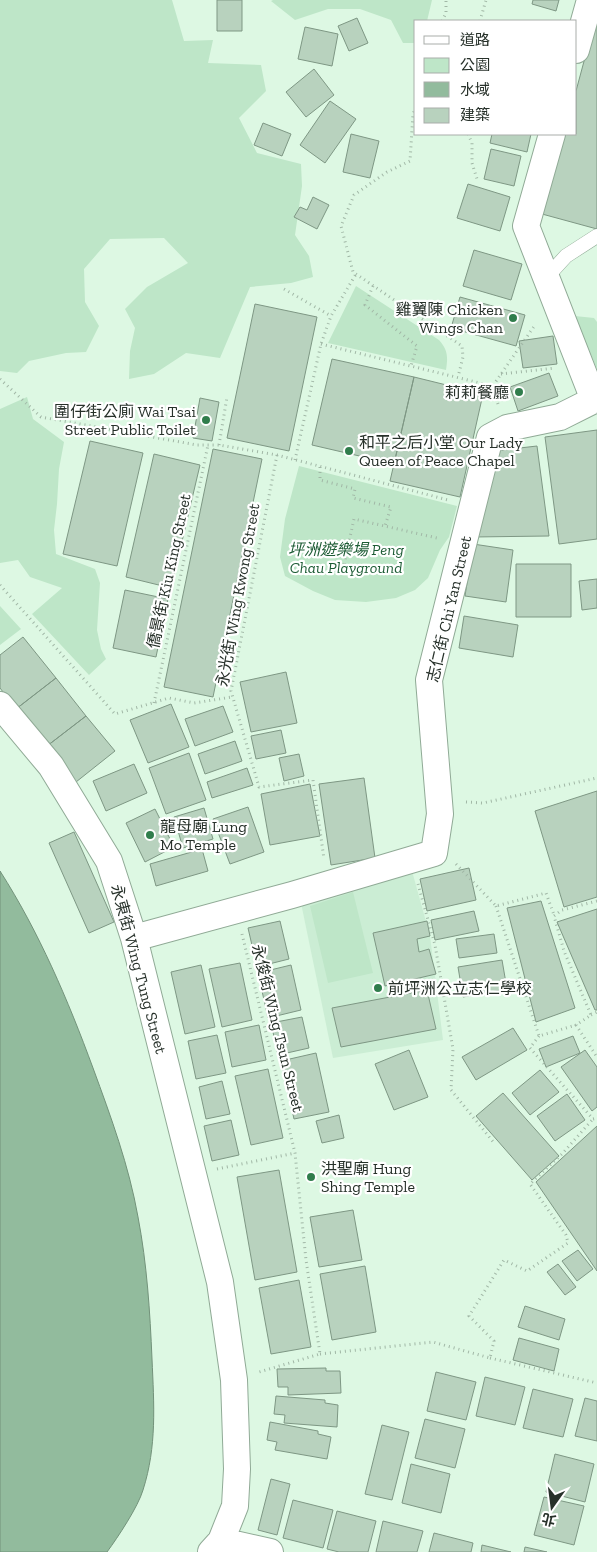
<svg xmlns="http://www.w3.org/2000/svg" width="597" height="1552" viewBox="0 0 597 1552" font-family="'Zilla Slab','Noto Sans TC',serif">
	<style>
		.built { fill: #cbedd4 }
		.green { fill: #bee6c8 }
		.water { fill: #92bb9d; stroke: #72927a }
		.building { fill: #b8d2be; stroke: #7e9784 }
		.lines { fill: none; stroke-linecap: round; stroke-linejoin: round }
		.service-casing { stroke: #90aa96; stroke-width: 15 }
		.minor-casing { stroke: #90aa96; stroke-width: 28 }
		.path { stroke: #a1b7a6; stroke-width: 3; stroke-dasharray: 1 4; stroke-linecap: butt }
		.service { stroke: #fff; stroke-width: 14 }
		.minor { stroke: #fff; stroke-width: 26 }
		.poi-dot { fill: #307d4c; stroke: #fff; stroke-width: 2 }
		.labels { text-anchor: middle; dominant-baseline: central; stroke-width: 4.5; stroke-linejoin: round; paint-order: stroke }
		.poi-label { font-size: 16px; fill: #27312a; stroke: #fff; text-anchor: start }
		.park-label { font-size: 16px; font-style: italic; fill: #1d5c35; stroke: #fff }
		.street-label { font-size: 16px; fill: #27312a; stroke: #fff }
	</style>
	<rect width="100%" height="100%" fill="#ddf8e3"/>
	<!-- built -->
	<path class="built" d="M412,871l18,65 13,104 -110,18 -32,-155z"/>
	<!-- green -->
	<path class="green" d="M0,0h172l12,41 29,-1 -5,23 53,2 5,26 -27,27 18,35 44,11 1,22 -7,49 14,21 4,21 -22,6 -41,4 -30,71 -34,-5 -32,21 -25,5 1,-28 5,-23 -10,-19 22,-22 41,-24 -24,-25 -54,1 -26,30 1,33 14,24 -13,26 -20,1 -37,8 -12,12 -17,-2z
		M273,0h159l-5,21h-11v22h-13l-12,-23 -31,-11h-32l-33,11 -24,-19z
		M356,286l83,54c9,10 9,17 7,30l-118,-27z
		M575,316l19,2 3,4v47z
		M27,397l6,22 31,23 -5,27 -2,35 -3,26 2,24 39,15 5,14 -3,47 4,19 5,10 -17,16 -57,-61 30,-26 -32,-11 -12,-17 -18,3v-154z
		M299,466l158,40 -8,31 -9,13 -12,28 -13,12 -19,8 -30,4 -31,-2 -22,-9 -28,-15 -5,-19 5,-38z
		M0,606l21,23 -21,16z
		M353,892l20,81 -45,10 -18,-77z"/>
	<!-- water -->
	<path class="water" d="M0,871c39,61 68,129 93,197 18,49 36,98 45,149 9,47 12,95 14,142 2,46 5,87 -9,131 -5,17 -25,47 -36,62h-107z"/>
	<!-- building -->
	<path class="building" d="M217,0h25v31h-25z
		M533,0h26l-3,11 -24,-7z
		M597,13v216l-55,-15 22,-80h12v-43z
		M357,18l11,25 -19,8 -11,-25z
		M305,27l33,7 -6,32 -34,-7z
		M314,69l20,26 -28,22 -20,-25z
		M330,101l26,18 -31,44 -25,-18z
		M263,123l28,11 -9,22 -28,-11z
		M351,134l28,7 -9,37 -27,-6z
		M492,134h39l-4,18 -37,-9z
		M491,149l30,7 -7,30 -30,-7z
		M468,184l42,13 -10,34 -43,-13z
		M313,197l16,8 -12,24 -23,-12 6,-10 7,3z
		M474,250l48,14 -11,36 -48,-14z
		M460,297l65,18 -9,31 -65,-18z
		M255,304l62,13 -28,134 -62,-13z
		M553,336l4,28 -34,4 -4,-27z
		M332,359l82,18 -20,87 -82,-19z
		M549,373l9,23 -40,15 -8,-24z
		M414,377l69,17 -23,103 -70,-16z
		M200,398l19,4 -7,39 -19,-3z
		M597,430v109l-38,5 -14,-107z
		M90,441l53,12 -26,113 -54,-12z
		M537,446l12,90 -76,1 21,-86z
		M213,449l49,10 -49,238 -49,-10z
		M154,454l46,11 -29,123 -45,-11z
		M473,544l40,6 -7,52 -41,-6z
		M516,564h55v53h-55z
		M597,579v29l-15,2 -3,-29z
		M125,590l43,9 -12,58 -43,-9z
		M464,616l54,9 -5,32 -54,-9z
		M23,637l33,41 -40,31 -16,-21v-33z
		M286,672l11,51 -46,9 -11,-50z
		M56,678l30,38 -39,30 -31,-37z
		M171,704l18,43 -41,16 -18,-43z
		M223,706l10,26 -38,14 -10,-27z
		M86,716l29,35 -39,31 -29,-36z
		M281,730l5,23 -30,6 -5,-23z
		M235,741l7,20 -37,13 -7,-20z
		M189,753l17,47 -40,14 -17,-46z
		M299,754l5,22 -20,5 -5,-23z
		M134,764l13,29 -41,18 -13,-30z
		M247,768l6,17 -41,13 -5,-16z
		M364,778l11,80 -44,7 -12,-81z
		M310,784l10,52 -50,9 -9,-51z
		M597,791v106l-33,10 -29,-96z
		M248,807l16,45 -34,12 -17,-45z
		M204,808l9,31 -30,9 -9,-31z
		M155,809l19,38 -29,15 -19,-39z
		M74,832l40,90 -25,11 -40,-90z
		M202,849l6,22 -52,15 -6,-22z
		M469,868l7,32 -49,11 -7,-32z
		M541,901l34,107 -39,14 -29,-114z
		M597,909v101h-2l-38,-88z
		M474,911l5,20 -44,9 -4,-20z
		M280,921l9,38 -32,8 -9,-39z
		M427,921l3,15 -13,3 2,13 10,-3 7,25 -51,12 -12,-53z
		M494,934l3,19 -38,5 -3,-19z
		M502,960l5,29 -44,8 -5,-30z
		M240,963l12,57 -30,7 -13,-58z
		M201,965l14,62 -30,7 -14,-62z
		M291,965l10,45 -33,8 -10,-45z
		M427,990l9,39 -95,18 -9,-39z
		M302,1017l7,31 -31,7 -7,-32z
		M259,1025l7,35 -34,7 -7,-35z
		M513,1028l14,22 -51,30 -14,-23z
		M217,1035l9,38 -30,6 -8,-38z
		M573,1036l7,17 -34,14 -7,-18z
		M409,1050l19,47 -34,13 -19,-46z
		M585,1050l12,17v40l-5,4 -31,-44z
		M316,1053l13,59 -35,7 -13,-58z
		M268,1069l15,69 -32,7 -16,-69z
		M540,1070l19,22 -29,23 -18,-22z
		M222,1081l8,33 -24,5 -7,-32z
		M503,1093l56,63 -27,24 -56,-64z
		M567,1094l18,26 -30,21 -18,-25z
		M339,1115l5,23 -22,5 -6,-22z
		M231,1120l8,35 -27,6 -8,-35z
		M597,1126v145l-61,-89z
		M279,1170l18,102 -42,8 -18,-103z
		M353,1210l9,50 -43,7 -9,-50z
		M578,1250l15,19 -16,12 -15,-20z
		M558,1264l18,23 -11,8 -18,-23z
		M365,1266l11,66 -44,8 -12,-66z
		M299,1280l12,67 -40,7 -12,-66z
		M525,1306l40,13 -6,21 -41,-13z
		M519,1338l40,11 -5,22 -41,-11z
		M326,1368v3h14l1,22 -53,2v-8h-10l-1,-18z
		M436,1372l40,10 -10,38 -39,-9z
		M485,1377l40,10 -10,38 -39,-9z
		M533,1389l40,10 -10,38 -40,-9z
		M276,1396l49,4v3l13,2 -1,22 -53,-4 1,-8 -11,-1z
		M585,1398l12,3v40l-22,-5z
		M425,1419l40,10 -10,39 -40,-10z
		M270,1422l48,9v3l13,3 -4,22 -52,-9 2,-8 -10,-2z
		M382,1425l27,7 -17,68 -27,-6z
		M555,1454l39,10 -9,38 -39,-10z
		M411,1464l39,10 -9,39 -39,-10z
		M271,1479l19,5 -13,51 -19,-5z
		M544,1497l40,9 -10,39 -40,-10z
		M293,1500l40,10 -10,38 -40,-10z
		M337,1511l39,10 -8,31h-29l-12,-3z
		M383,1521l40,10 -6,21h-41z
		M434,1533l39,10 -2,9h-42z
		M482,1545l29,7h-30z
		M525,1547l22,5h-23z"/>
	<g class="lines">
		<!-- service casing -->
		<g class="service-casing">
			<path id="service" d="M546,278l20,-22 31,-20"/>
		</g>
		<!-- minor casing -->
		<g class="minor-casing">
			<path id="minor" d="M576,50l14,-50
				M552,134l-26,92 68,174
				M0,705l51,61 58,95 25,77 86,344 14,98 3,89 -2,37 -14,35 -10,11
				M134,938l158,-43 142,-42 6,-39 -11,-134 61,-243 17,-9 53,-11 34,-17
				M221,1541l49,11"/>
		</g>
		<!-- path -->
		<path class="path" d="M442,21l4,-8v-13
			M480,21l6,-21
			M416,107l-3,7 -3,47 -23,11 -33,23 -13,31 12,46 109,74 1,11 -5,20
			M468,134l4,9v20l5,16
			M373,286l-8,19 52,41 -6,20
			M284,289l47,27
			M321,344l159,39 12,4
			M501,374l54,-6
			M0,379l41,38 156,28h22l58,10 171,45
			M498,404l-6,-17 43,-62
			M219,445l8,-48
			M277,455l-46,236 28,96 54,-7 11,79
			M295,460l26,-116 10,-28 25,-42
			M320,467v13l35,9 -2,9 38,9 -6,19
			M343,569l11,-50 83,19
			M0,585l115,129 54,-16 25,5 38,-6
			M154,703l54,-258
			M466,802l17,1 114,-25
			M456,864l40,42 50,-13 8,22
			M418,884l17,61 18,104 -2,41 44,54
			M597,901l-35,9 -8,6 10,35 27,64 -15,10 21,32
			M496,906l43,130 37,-11
			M242,934l53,219 11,107 14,94 -61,18
			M591,1015l6,-3
			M539,1036l-9,12 63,71 4,-1
			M217,1169l78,-16
			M320,1354l113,-12 57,16 4,-17 -25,-25 35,-56 23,11 41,-28 -2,-8 -36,-51 33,-31 30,-34
			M490,1358l107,25"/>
		<!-- service -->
		<use href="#service" class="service"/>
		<!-- minor -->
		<use href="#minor" class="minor"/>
	</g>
	<!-- markers -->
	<g class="poi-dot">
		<circle cx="513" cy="318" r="5"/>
		<circle cx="519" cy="392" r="5"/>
		<circle cx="206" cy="420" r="5"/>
		<circle cx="349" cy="451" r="5"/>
		<circle cx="150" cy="835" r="5"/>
		<circle cx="378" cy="988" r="5"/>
		<circle cx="311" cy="1177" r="5"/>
	</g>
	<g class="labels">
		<!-- poi labels -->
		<g class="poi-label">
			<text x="503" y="309" text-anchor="end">雞翼陳 Chicken<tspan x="503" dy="18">Wings Chan</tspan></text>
			<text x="509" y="392" text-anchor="end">莉莉餐廳</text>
			<text x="196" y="411" text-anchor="end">圍仔街公廁 Wai Tsai<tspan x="196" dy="18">Street Public Toilet</tspan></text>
			<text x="359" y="442">和平之后小堂 Our Lady<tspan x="359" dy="18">Queen of Peace Chapel</tspan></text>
			<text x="160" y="826">龍母廟 Lung<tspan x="160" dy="18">Mo Temple</tspan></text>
			<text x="388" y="988">前坪洲公立志仁學校</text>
			<text x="321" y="1168">洪聖廟 Hung<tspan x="321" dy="18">Shing Temple</tspan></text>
		</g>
		<!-- park labels -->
		<g class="park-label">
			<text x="346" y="549">坪洲遊樂場 Peng<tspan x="346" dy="18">Chau Playground</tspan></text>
		</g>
		<!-- street labels -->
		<g class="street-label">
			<text transform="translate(169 571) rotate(-78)">僑景街 Kiu King Street</text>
			<text transform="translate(238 595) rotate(-80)">永光街 Wing Kwong Street</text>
			<text transform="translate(449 609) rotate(-77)">志仁街 Chi Yan Street</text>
			<text transform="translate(139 969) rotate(75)">永東街 Wing Tung Street</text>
			<text transform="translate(278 1028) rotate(76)">永俊街 Wing Tsun Street</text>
		</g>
	</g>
	<!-- legend -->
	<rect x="414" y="20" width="162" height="115" fill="#ffffff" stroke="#a9adaa"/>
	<rect x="424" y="36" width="25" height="8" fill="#ffffff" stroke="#a9adaa"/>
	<text x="460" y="45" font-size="15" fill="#27312a">道路</text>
	<rect x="424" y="58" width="25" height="15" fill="#bee6c8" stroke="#a9adaa"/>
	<text x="460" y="70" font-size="15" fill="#27312a">公園</text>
	<rect x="424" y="82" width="25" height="15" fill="#92bb9d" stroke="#a9adaa"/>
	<text x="460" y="95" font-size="15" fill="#27312a">水域</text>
	<rect x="424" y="108" width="25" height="15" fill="#b8d2be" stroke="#a9adaa"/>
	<text x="460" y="120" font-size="15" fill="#27312a">建築</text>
	<!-- north arrow -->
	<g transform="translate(552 1507) rotate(194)" stroke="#ffffff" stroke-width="4" paint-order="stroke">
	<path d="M0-4L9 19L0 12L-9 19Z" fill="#27312a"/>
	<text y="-8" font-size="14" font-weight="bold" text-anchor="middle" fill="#27312a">北</text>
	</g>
</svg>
